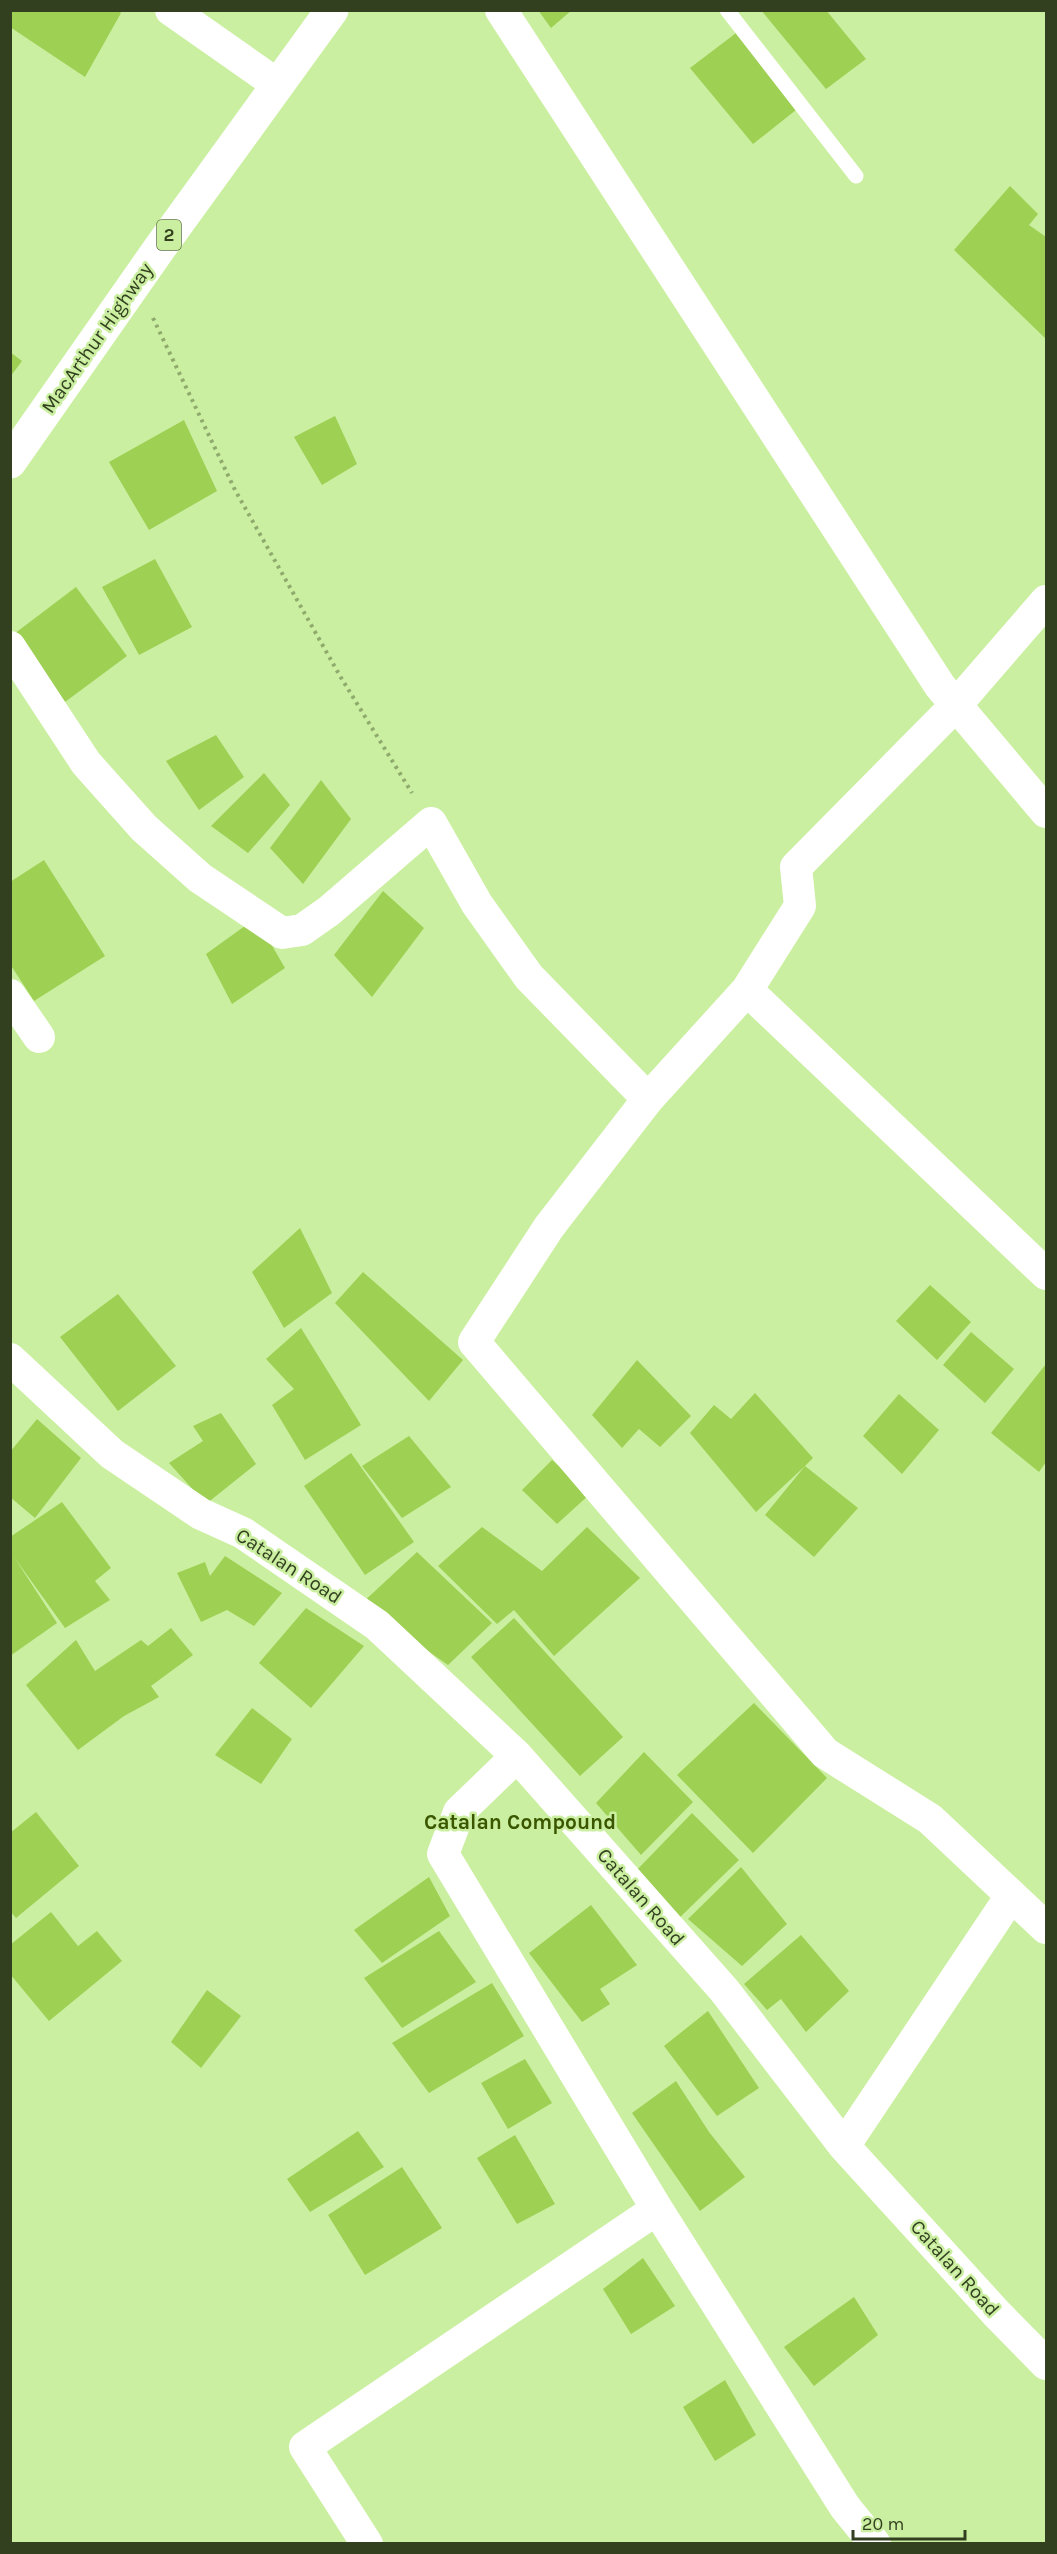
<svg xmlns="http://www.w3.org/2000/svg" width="1057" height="2554" viewBox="0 0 1057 2554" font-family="Karla,sans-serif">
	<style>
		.building { fill: #9dd053 }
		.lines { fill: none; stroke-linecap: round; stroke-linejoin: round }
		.path { stroke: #8eaa6d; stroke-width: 4; stroke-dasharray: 3 4.5; stroke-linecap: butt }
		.service { stroke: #fff; stroke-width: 15 }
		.minor { stroke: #fff; stroke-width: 32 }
		.primary { stroke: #fff; stroke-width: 33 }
		.labels { text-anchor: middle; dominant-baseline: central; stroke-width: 5; stroke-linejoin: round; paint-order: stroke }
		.shield { fill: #cbefa0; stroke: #607446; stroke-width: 1.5 }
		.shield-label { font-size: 18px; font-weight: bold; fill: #324020 }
		.street-label { font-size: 20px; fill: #324020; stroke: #cbefa0 }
		.neighbourhood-label { font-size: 21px; font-weight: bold; fill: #3a5700; stroke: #cbefa0 }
	</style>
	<rect width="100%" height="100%" fill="#cbefa0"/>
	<!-- building -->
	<path class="building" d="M10,10h108l3,3 -36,64 -75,-50z
		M538,10h34l-21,18z
		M761,10h65l40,49 -40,30z
		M740,30l61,76 -48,38 -63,-76z
		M1010,186l28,28 -9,11 17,12 -1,101 -91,-88z
		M10,352l12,9 -12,16z
		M335,416l22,48 -35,21 -28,-48z
		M184,420l33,71 -68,39 -40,-68z
		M155,559l37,68 -53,28 -37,-68z
		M76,587l51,69 -62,46 -51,-68z
		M216,735l28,42 -45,33 -33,-49z
		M264,773l26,32 -42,48 -37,-27z
		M321,780l30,39 -48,65 -33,-36z
		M44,860l61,96 -71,45 -24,-37v-82z
		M383,891l41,37 -52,69 -38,-42z
		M256,918l29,50 -53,36 -26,-50z
		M300,1228l32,65 -48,35 -32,-56z
		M363,1272l100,88 -34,41 -94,-98z
		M930,1285l41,37 -34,38 -41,-39z
		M118,1294l58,72 -58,45 -58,-74z
		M301,1328l60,97 -56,35 -33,-55 22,-16 -28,-30z
		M971,1332l43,37 -29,34 -42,-38z
		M637,1360l54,56 -31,31 -21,-18 -17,19 -30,-33z
		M1046,1364v98l-7,10 -48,-39z
		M755,1393l58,65 -8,8 53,42 -44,49 -49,-42 40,-49 -49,46 -66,-79 24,-28 17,14z
		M899,1394l40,36 -37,44 -39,-38z
		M221,1413l35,51 -50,40 -37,-41 34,-22 -10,-15z
		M37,1419l44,39 -46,60 -25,-21v-45z
		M409,1436l42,51 -49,31 -40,-52z
		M351,1453l63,89 -49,33 -61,-89z
		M552,1460l38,34 -33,30 -35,-34z
		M62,1502l49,66 -16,13 15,19 -45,28 -51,-71 43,66 -47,33v-119z
		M482,1527l60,44 45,-44 53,51 -86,78 -40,-46 -17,14 -59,-58z
		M417,1552l75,71 -44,42 -87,-61z
		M225,1556l57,37 -28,33 -27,-16 -26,12 -24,-49 28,-11 5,14z
		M306,1608l58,38 -53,62 -52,-45z
		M514,1618l109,119 -43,39 -109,-119z
		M171,1628l22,27 -42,31 8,11 -35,19 -46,34 -52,-65 50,-45 19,31 46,-31 7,6z
		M754,1703l73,75 -74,75 -76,-78z
		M252,1708l40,31 -31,45 -46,-29z
		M644,1752l49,50 -52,53 -45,-52z
		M36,1812l43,54 -63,52 -6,-7v-78z
		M692,1813l47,47 -65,63 -43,-47z
		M741,1867l46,57 -45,42 -54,-47z
		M429,1877l21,39 -68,47 -28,-33z
		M591,1905l46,60 -37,24 10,15 -28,18 -53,-69z
		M51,1912l27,34 19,-15 25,30 -73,60 -39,-47v-29z
		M439,1931l37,51 -74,46 -38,-50z
		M801,1935l48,56 -43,41 -25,-33 -14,11 -23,-26z
		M492,1983l32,53 -95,57 -37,-50z
		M207,1990l34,26 -40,52 -30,-26z
		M708,2011l51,77 -42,28 -53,-70z
		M525,2059l27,44 -44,26 -27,-46z
		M676,2081l33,51 36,45 -45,34 -68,-98z
		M358,2131l26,36 -74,45 -23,-33z
		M515,2135l40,69 -38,20 -40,-66z
		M402,2167l40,61 -77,47 -37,-60z
		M643,2258l32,48 -44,28 -28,-45z
		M854,2297l24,38 -64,51 -30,-39z
		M725,2380l31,55 -41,26 -32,-54z"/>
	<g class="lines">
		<!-- path -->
		<path class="path" d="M153,318l82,172 105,186 72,117"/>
		<!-- service -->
		<path class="service" d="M727,10l129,166"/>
		<!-- minor -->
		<path class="minor" d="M171,10l107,75
			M501,10l439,676 106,126
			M1046,601l-90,104 -160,162 4,39 -53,84 -99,109 -99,128 -75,115 351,411 105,66 116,109
			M10,647l76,116 58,65 56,50 82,55 20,-3 27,-19 102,-88 46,81 52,73 119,122
			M747,990l299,284
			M10,995l29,42
			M10,1359l102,95 89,60 42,19 134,92 140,131 207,234 120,156 153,168 49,50
			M517,1756l-58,56 -16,42 214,355 188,298 30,37
			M844,2146l167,-250
			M367,2544l-62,-97 352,-238"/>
		<!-- primary -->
		<path class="primary" d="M10,462l149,-213 173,-239"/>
	</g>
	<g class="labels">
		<!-- shield labels -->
		<rect class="shield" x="157" y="220" width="24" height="30" rx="4.5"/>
		<g class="shield-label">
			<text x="169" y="235">2</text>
		</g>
		<!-- street labels -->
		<g class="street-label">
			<text transform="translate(97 338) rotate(-55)">MacArthur Highway</text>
			<text transform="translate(289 1566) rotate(33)">Catalan Road</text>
			<text transform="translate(641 1897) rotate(49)">Catalan Road</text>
			<text transform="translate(955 2268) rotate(48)">Catalan Road</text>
		</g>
		<!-- neighbourhood labels -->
		<g class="neighbourhood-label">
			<text x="520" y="1822">Catalan Compound</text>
		</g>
	</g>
	<!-- border -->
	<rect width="1057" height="2554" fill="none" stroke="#324020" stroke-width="24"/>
	<!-- scale -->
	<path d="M853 2530v9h112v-9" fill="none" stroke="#324020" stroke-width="3"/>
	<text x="862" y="2530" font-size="18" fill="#324020" stroke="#cbefa0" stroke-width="4.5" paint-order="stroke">20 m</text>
</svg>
